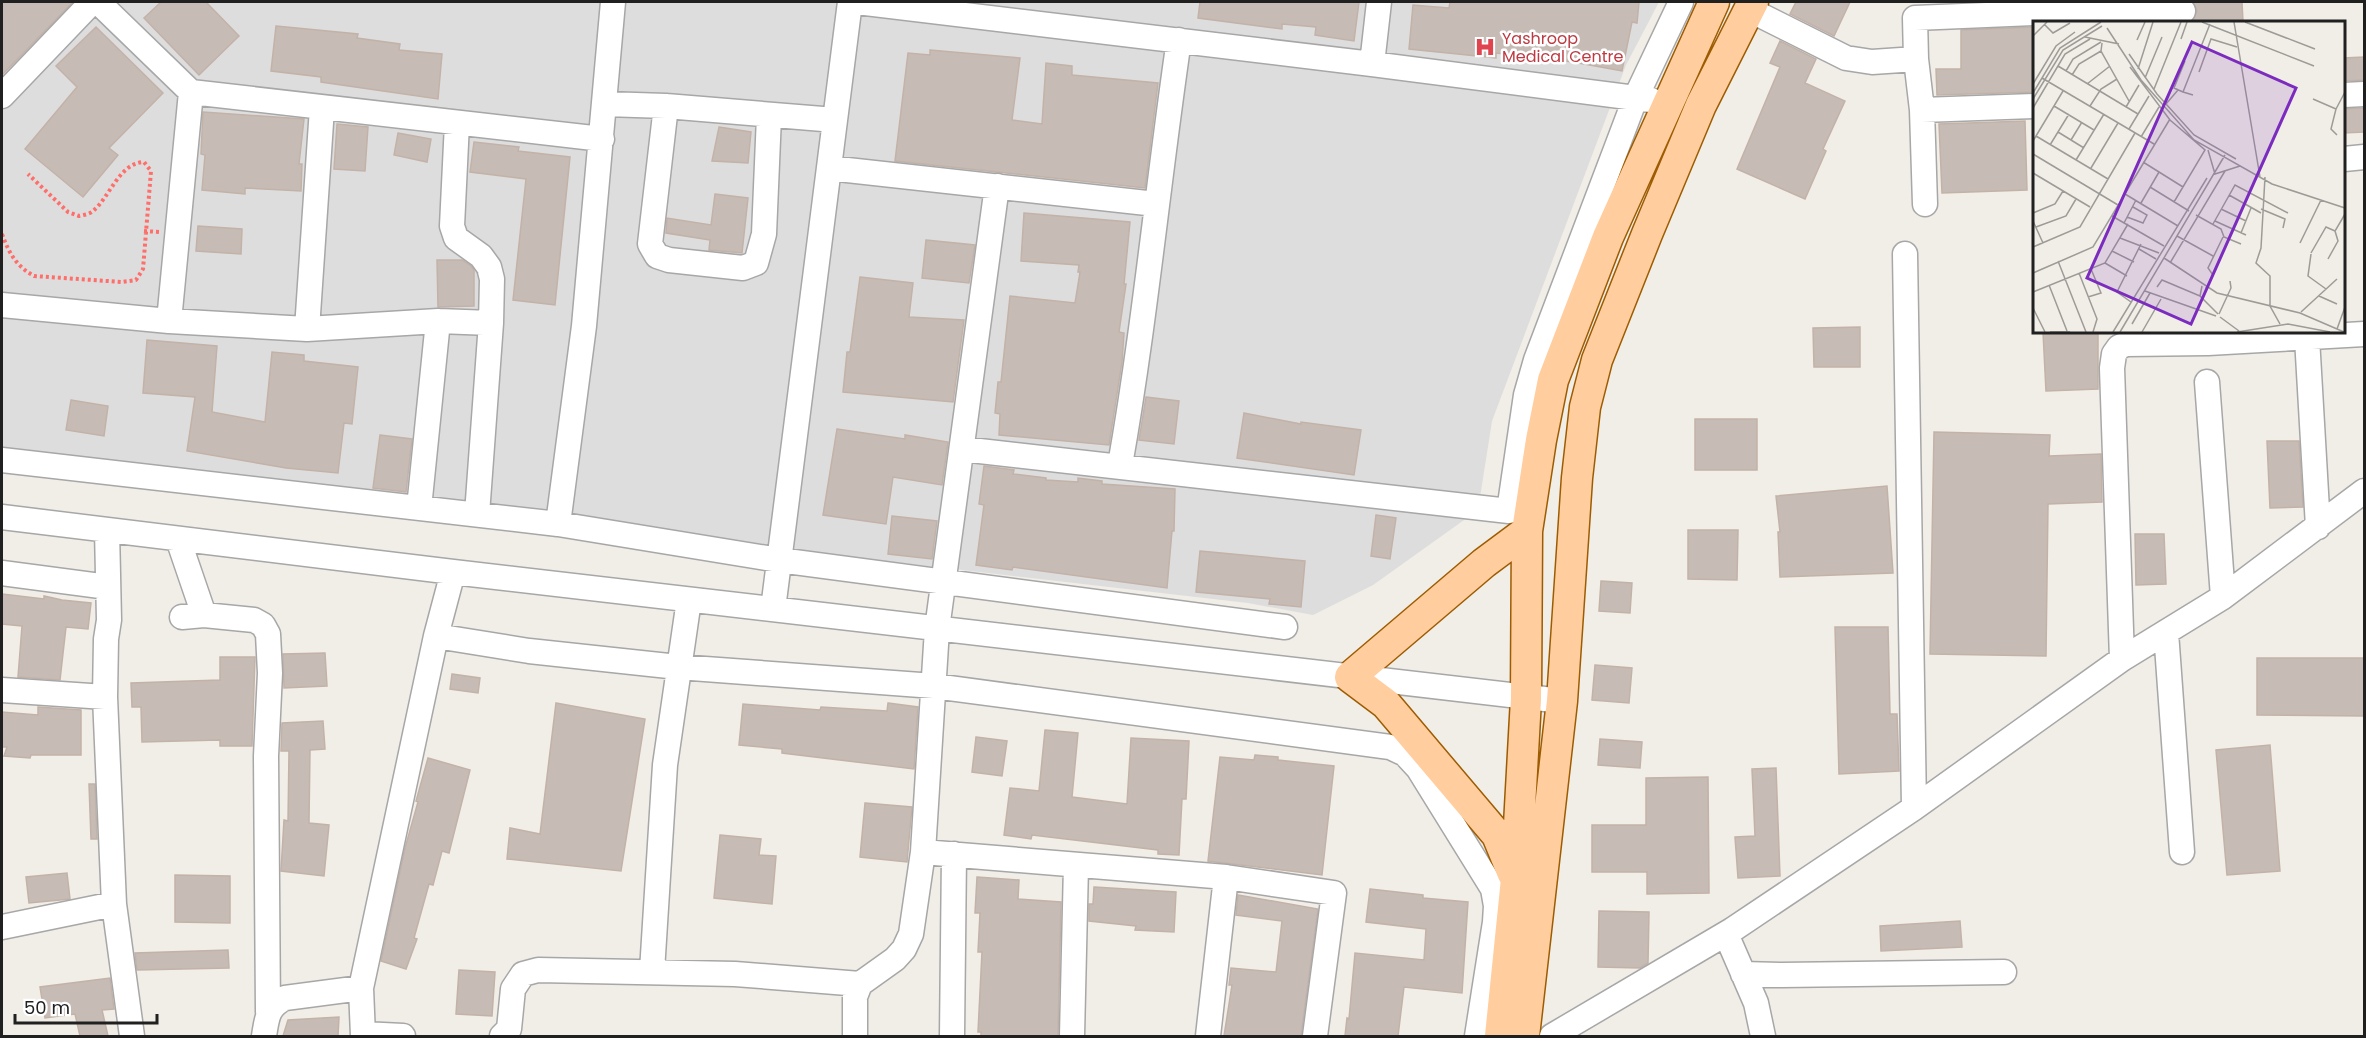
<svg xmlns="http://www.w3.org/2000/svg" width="2366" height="1038" viewBox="0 0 2366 1038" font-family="Poppins,sans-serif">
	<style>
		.residential { fill: #dedddd }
		.building { fill: #c6bcb5; stroke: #c3b2a8; stroke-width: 1.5 }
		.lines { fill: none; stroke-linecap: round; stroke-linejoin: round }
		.minor-casing { stroke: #a7a7a7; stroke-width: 27 }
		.major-casing { stroke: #9d5c00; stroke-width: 33 }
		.path { stroke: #fe6e6a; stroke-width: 4; stroke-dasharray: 3 3; stroke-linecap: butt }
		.minor { stroke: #fff; stroke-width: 24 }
		.major { stroke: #ffcd9e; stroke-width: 30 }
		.labels { text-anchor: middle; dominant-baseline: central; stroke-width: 5; stroke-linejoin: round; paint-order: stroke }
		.health-label { font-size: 16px; fill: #be3a42; stroke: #fff; text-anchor: start }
		.inset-road { fill: none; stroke: #9d9b97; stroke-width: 1.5 }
		.view { fill: #7b2cbf; fill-opacity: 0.15; stroke: #7b2cbf; stroke-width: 3 }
		.inset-edge { fill: none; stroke: #202020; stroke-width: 3 }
	</style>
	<rect width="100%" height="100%" fill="#f1ede7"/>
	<!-- residential -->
	<path class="residential" d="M2,2h1657l-33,63 -134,356 -14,89 -105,75 -60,30 -65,-12 -1246,-144z"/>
	<!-- building -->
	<path class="building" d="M2,2h71l-71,73z
		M161,2h45l33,34 -40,39 -55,-57z
		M1200,2h159l-5,39 -39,-6 1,-8 -34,-3v5l-84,-11z
		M1450,2h189l-2,21 -5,-1 -10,49 -49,-9 -77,-9v5l-87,-9 4,-44 36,3z
		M1796,2h54l-16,34 -44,-22z
		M2193,2h49l1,20h-51l5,-11z
		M276,26l82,8 -1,4 43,6 -1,6 43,4 -4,45 -117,-17v-5l-50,-6z
		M96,27l67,66 -54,55 9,7 -35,42 -58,-48 52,-62 -21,-21z
		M2034,27v65l-97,3 -1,-26h25v-39z
		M1780,41l36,18 -11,24 40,18 -22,48 3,2 -21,48 -68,-30 43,-102 -10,-4z
		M930,50l90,8 -8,62 30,4 4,-61 26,3v9l86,8 -13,105 -250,-27 13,-108 22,2z
		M2364,57v23l-21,1v-23z
		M2364,108v24l-21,1v-24z
		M203,112l101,7 -5,45h3l-1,27 -56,-3v6l-43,-4 3,-35 -4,-1z
		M2025,121l2,69 -85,3 -3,-69z
		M337,124l31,3 -3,44 -31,-2z
		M719,127l32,5 -3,31 -36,-2z
		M398,133l33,6 -4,23 -33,-7z
		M474,142l45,5 -1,4 52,6 -15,148 -42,-5 13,-121 -56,-7z
		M715,194l33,4 -6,55 -33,-3 1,-10 -44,-7 1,-15 44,7z
		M1024,213l106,9 -6,62h2l-7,48 5,1 -2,29 -13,83 -110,-10 1,-21 -5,-1 3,-31h3l9,-86 65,7 5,-31h-2l1,-7 -58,-4z
		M198,226l44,3 -1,25 -45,-3z
		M926,240l49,5 -6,38 -47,-5z
		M437,260h25l9,6 3,4v36l-36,1z
		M860,277l53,6 -4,34 55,3 -11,82 -110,-10 4,-40h3z
		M1860,327v40h-46l-1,-39z
		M2043,332h55v57l-52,2z
		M147,340l70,6 -5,66 53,10 7,-70 32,3v6l54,6 -6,57 -8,-1 -6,50 -52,-5 -99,-17 8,-54 -52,-4z
		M1146,397l33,4 -5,43 -35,-4z
		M71,400l37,6 -4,30 -38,-6z
		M1244,413l57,11v-2l60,8 -7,45 -117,-17z
		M1695,419h62v51h-62z
		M837,429l68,10v-4l43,7 -6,43 -49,-8 -7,47 -63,-9z
		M1934,432l116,3 -1,21 52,-2 1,48 -54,2 -2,152 -116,-2z
		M380,435l32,4 -6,53 -33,-4z
		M2267,441h32l4,66 -33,1z
		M984,466l30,4 -1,4 33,4v2l32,2v-4l24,3v3l73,5 -1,42h-2l-5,57 -154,-21 -1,3 -36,-5 8,-60 -5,-1z
		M1887,486l6,87 -113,4 -2,-45h2l-4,-36z
		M1376,515l20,3 -6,41 -19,-3z
		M892,516l45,5 -5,38 -44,-5z
		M1688,530h50l-1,50 -49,-1z
		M2135,534h29l2,50 -30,1z
		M1200,551l105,10 -4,46 -32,-3 1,-5 -74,-7z
		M1601,581l31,2 -2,30 -31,-2z
		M2,594l42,5v-3l18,4 29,3 -3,26 -22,-2 -6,53 -42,-3 4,-51 -20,-2z
		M1835,627h53l2,87h7l2,57 -60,3z
		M325,653l2,33 -43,2 -1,-34z
		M220,657h35l-3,89h-32v-6l-78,2 -1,-35h-9l-1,-24 89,-3z
		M2257,658h107v58l-107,-1z
		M1595,665l37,3 -3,35 -37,-3z
		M452,674l28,4 -2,15 -28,-4z
		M556,703l89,16 -24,152 -114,-12 3,-31 30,6z
		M888,703l30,4 -4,62 -132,-16v-4l-43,-4 4,-41 77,6 1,-3 66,4z
		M38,707l43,3v45h-50l-1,3 -26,-2 3,-9h-5v-35l36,3z
		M323,721l2,28 -15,1 -1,73 20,2 -5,51 -43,-5 3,-51 4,1 1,-70h-8l1,-28z
		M1045,730l33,3 -6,64 55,7 4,-66 58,3 -3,58h-4l-3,56 -21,-1v-4l-126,-15 -1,4 -27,-4 6,-47 29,3z
		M976,737l31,4 -5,35 -30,-4z
		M1600,739l42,3 -2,26 -42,-3z
		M2270,745l10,126 -53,4 -11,-125z
		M1255,755l23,2v3l56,6 -12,109 -114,-14 12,-104 34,3z
		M428,758l42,12 -21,83 -7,-2 -9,34 -4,-1 -15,54 3,1 -11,30 -25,-8 24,-113 13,-46 -2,-1z
		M1776,768l4,108 -42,2 -3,-41 20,-1 -3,-67z
		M1708,777l1,116 -62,1v-22h-55v-47h54v-47z
		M89,784h6l2,55h-6z
		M865,803l47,4 -5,55 -47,-5z
		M720,835l41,4 -2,16 17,1 -4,48 -58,-6z
		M67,873l3,26 -41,4 -3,-26z
		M175,875l55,1v47l-55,-1z
		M977,877l42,3 -1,19 43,3 -3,134h-77v-4h-3l4,-80h-4l2,-39h-5z
		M1094,887l82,5 -2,40 -39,-2 1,-4 -47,-5v-17h4z
		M1370,889l53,6v3l45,4 -6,91 -58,-6 -6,49h-53l2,-18 2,1 6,-66 69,7 2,-31 -60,-7z
		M1238,895l80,14 -17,127h-77l8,-51h-3l2,-17 45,4 6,-51 -46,-6z
		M1599,911l50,1 -1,51 -8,5 -42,-1z
		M1960,921l2,26 -81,4 -1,-25z
		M228,950l1,18 -92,2 -2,-17z
		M459,970l36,2 -3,44 -36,-2z
		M110,978l4,31 -12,1 6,26h-28l-5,-22 -30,4 -5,-31z
		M339,1017l-1,19h-55l5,-16z"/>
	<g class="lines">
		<!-- minor casing -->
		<g class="minor-casing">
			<path id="minor" d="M98,2l93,90 411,47
				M857,2l515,62 279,36
				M1750,10l96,48 26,4 44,-3
				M1372,64l7,-62
				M2344,95l20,-1
				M2,96l90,-94
				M605,104l61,2 169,14
				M666,106l-16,138 7,12 12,4 74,8 13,-5 8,-29 5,-118
				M1922,110l-6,-51 -1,-41 145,-6 123,-1
				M457,123l-5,103 4,12 25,18 8,11 3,12 -1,44 -14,191
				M2344,159l20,-2
				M829,168l327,36
				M1925,204l-3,-94 112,-4
				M1905,254l9,554
				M2,305l167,16 138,8 131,-8 53,2
				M169,321l22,-229
				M307,329l15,-221
				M2307,338l11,189
				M2207,382l16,215
				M962,449l547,62 17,-116 10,-35 99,-261 46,-97
				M2,460l556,64 221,36 506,67
				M1120,465c25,-141 38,-283 59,-425
				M419,508l19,-187
				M2,517l451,55 1109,129
				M558,524l26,-198 29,-324
				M107,530l2,90 -3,19 -1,58 9,207 18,132
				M178,539l26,76
				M2,573l106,14
				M773,609l77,-607
				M182,617l22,-2 50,5 9,5 5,9 2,39 -4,83 2,256
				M2166,632l16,220
				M436,636l93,15 149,16 256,19 456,61 15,7 13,14 75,121 3,17 -1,16 -18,114
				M2122,659l-10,-291 2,-14 5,-7 7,-3 82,-1 156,-9
				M2,690l103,7
				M923,852l303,25 108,16 -19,143
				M2,927l112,-23
				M1726,934l30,69 7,33
				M652,971l13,-206 24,-165
				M1743,974l39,1 222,-3
				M363,1034l40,2
				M264,1036c3,-18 3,-29 21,-38l76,-10
				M363,1036l-2,-48 75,-352 17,-64
				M502,1036l7,-7 4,-40 10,-15 15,-4 197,4 125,10
				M855,1036v-39l5,-13 35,-25 9,-10 7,-15 12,-82 14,-223 60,-443
				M952,1036l2,-182
				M1072,1036l4,-171
				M1208,1036l18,-159
				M1552,1036l180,-106 182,-122 208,-149 101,-62 141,-106"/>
		</g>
		<!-- major casing -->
		<g class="major-casing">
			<path id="major" d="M1513,874l-16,-39 -111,-131 -36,-27 134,-114 43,-32
				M1500,1036l16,-157 10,-180 1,-168 14,-91 12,-60 55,-143 106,-235
				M1524,1036l38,-335 15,-223 8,-71 12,-47 50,-126 54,-129 52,-103"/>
		</g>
		<!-- path -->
		<path class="path" d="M144,231l15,1
			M2,234c7,19 14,32 32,42l88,6 14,-2 7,-11 8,-98 -7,-9c-25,1 -34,35 -51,49 -3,3 -9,4 -14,5l-11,-4 -40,-38"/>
		<!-- minor -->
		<use href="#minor" class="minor"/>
		<!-- major -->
		<use href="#major" class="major"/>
	</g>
	<!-- icons -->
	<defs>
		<g id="hospital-bare" transform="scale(1.62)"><path d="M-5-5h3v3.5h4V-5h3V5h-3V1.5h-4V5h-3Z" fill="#e0444e" stroke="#fff" stroke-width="2.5" paint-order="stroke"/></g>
	</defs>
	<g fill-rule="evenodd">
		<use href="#hospital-bare" x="1485" y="47"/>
	</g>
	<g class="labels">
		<!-- health labels -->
		<g class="health-label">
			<text x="1502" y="38">Yashroop<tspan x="1502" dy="18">Medical Centre</tspan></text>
		</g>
	</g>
	<!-- overview -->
	<g transform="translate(2033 21)">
		<rect width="312" height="312" fill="#f1ede7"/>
		<path class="inset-road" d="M169,1l112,44M201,1l26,155M212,1l70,27M11,3l9,9 17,-10M74,7l34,52 53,60 78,44 73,24M0,15l14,-14M52,16l34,7M148,18l6,-17M104,19l8,-18M69,22l-1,8 28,50M96,33l28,40 37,41 42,24M25,45l80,48M97,46l40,53 35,30 -31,52M105,48l15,-47M33,50l7,-12 28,-17M166,51l12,-33 26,8M39,54l7,-11 22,-13M9,57l112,66M112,57l17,-41M0,63l23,-38 19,-14M54,63l23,-18M121,68l27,-67M150,71l-9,-4 11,-27M0,72l27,-45 41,-26M160,74l-10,-3 27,-68M0,78l30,-49 39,-24M280,78l23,10 -5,20 6,6M133,83l12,-14M21,85l40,24M57,85l11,-17 16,-10M93,86l13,-22M0,87l32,-54 25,-15M303,88l9,-17M96,108l20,-33M25,111l26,16M3,115l72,43M108,116l18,-30M38,119l11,-18M0,120l30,-50M17,124l19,-31M175,129l7,24 25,-8M0,133l85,51M43,139l28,-46M110,141l40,25M58,147l27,-45M0,152l57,34M232,156l-4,71 -5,15 14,13v30l10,18M117,166l39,24M92,173l53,32M196,174l32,18M108,182l18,-31M188,188l25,12M228,188l24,10 -2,9M0,192l22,-9 8,-13M163,194l25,14 3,8 17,7M79,195l52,30M94,196l16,6 4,-8 -14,-8M0,200l10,22M182,200l31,14M91,202l12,-23M180,203l22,-39 53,28M3,206l30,-11 10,-17M208,212l10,-25M144,215l36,20M87,217l39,15M267,222l21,-43M0,226l47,-20 55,-94M106,228l17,10M79,230l22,11M278,232l15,-26 9,4M278,233l-3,22 18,13M131,237l53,35 83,20 44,19M295,238l10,-18 -3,-10 10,-17M25,240l28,71M72,242l22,13M137,242l55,-92M0,252l60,-26 77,-128M46,252l18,46 -4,13M16,264l18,46M169,265l-2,10 18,18M124,266l5,-7 38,16M173,267l7,-13 -5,-7 15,-31M112,270l71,25M0,271l72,-29 23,-39M286,275l18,8M55,276l13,-4 -10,-24M98,281l-14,-10 24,-48M0,287l12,24M268,291l36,-33M186,293l12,-26 -1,-7M187,296l19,14M99,303l18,-31M304,308l8,-22M17,311h20M80,311l94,-154M87,311l105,-177M109,311l19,-33M204,311l51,-8 42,8"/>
		<path class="view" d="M159,21l104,46 -105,236 -104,-46z"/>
		<rect width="312" height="312" class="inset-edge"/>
	</g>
	<!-- border -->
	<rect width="2366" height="1038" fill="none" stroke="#202020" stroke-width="6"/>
	<!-- scale -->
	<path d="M15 1014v9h142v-9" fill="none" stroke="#202020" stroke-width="3"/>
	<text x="24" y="1014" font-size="18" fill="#202020" stroke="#ffffff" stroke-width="4.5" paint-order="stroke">50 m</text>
</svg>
